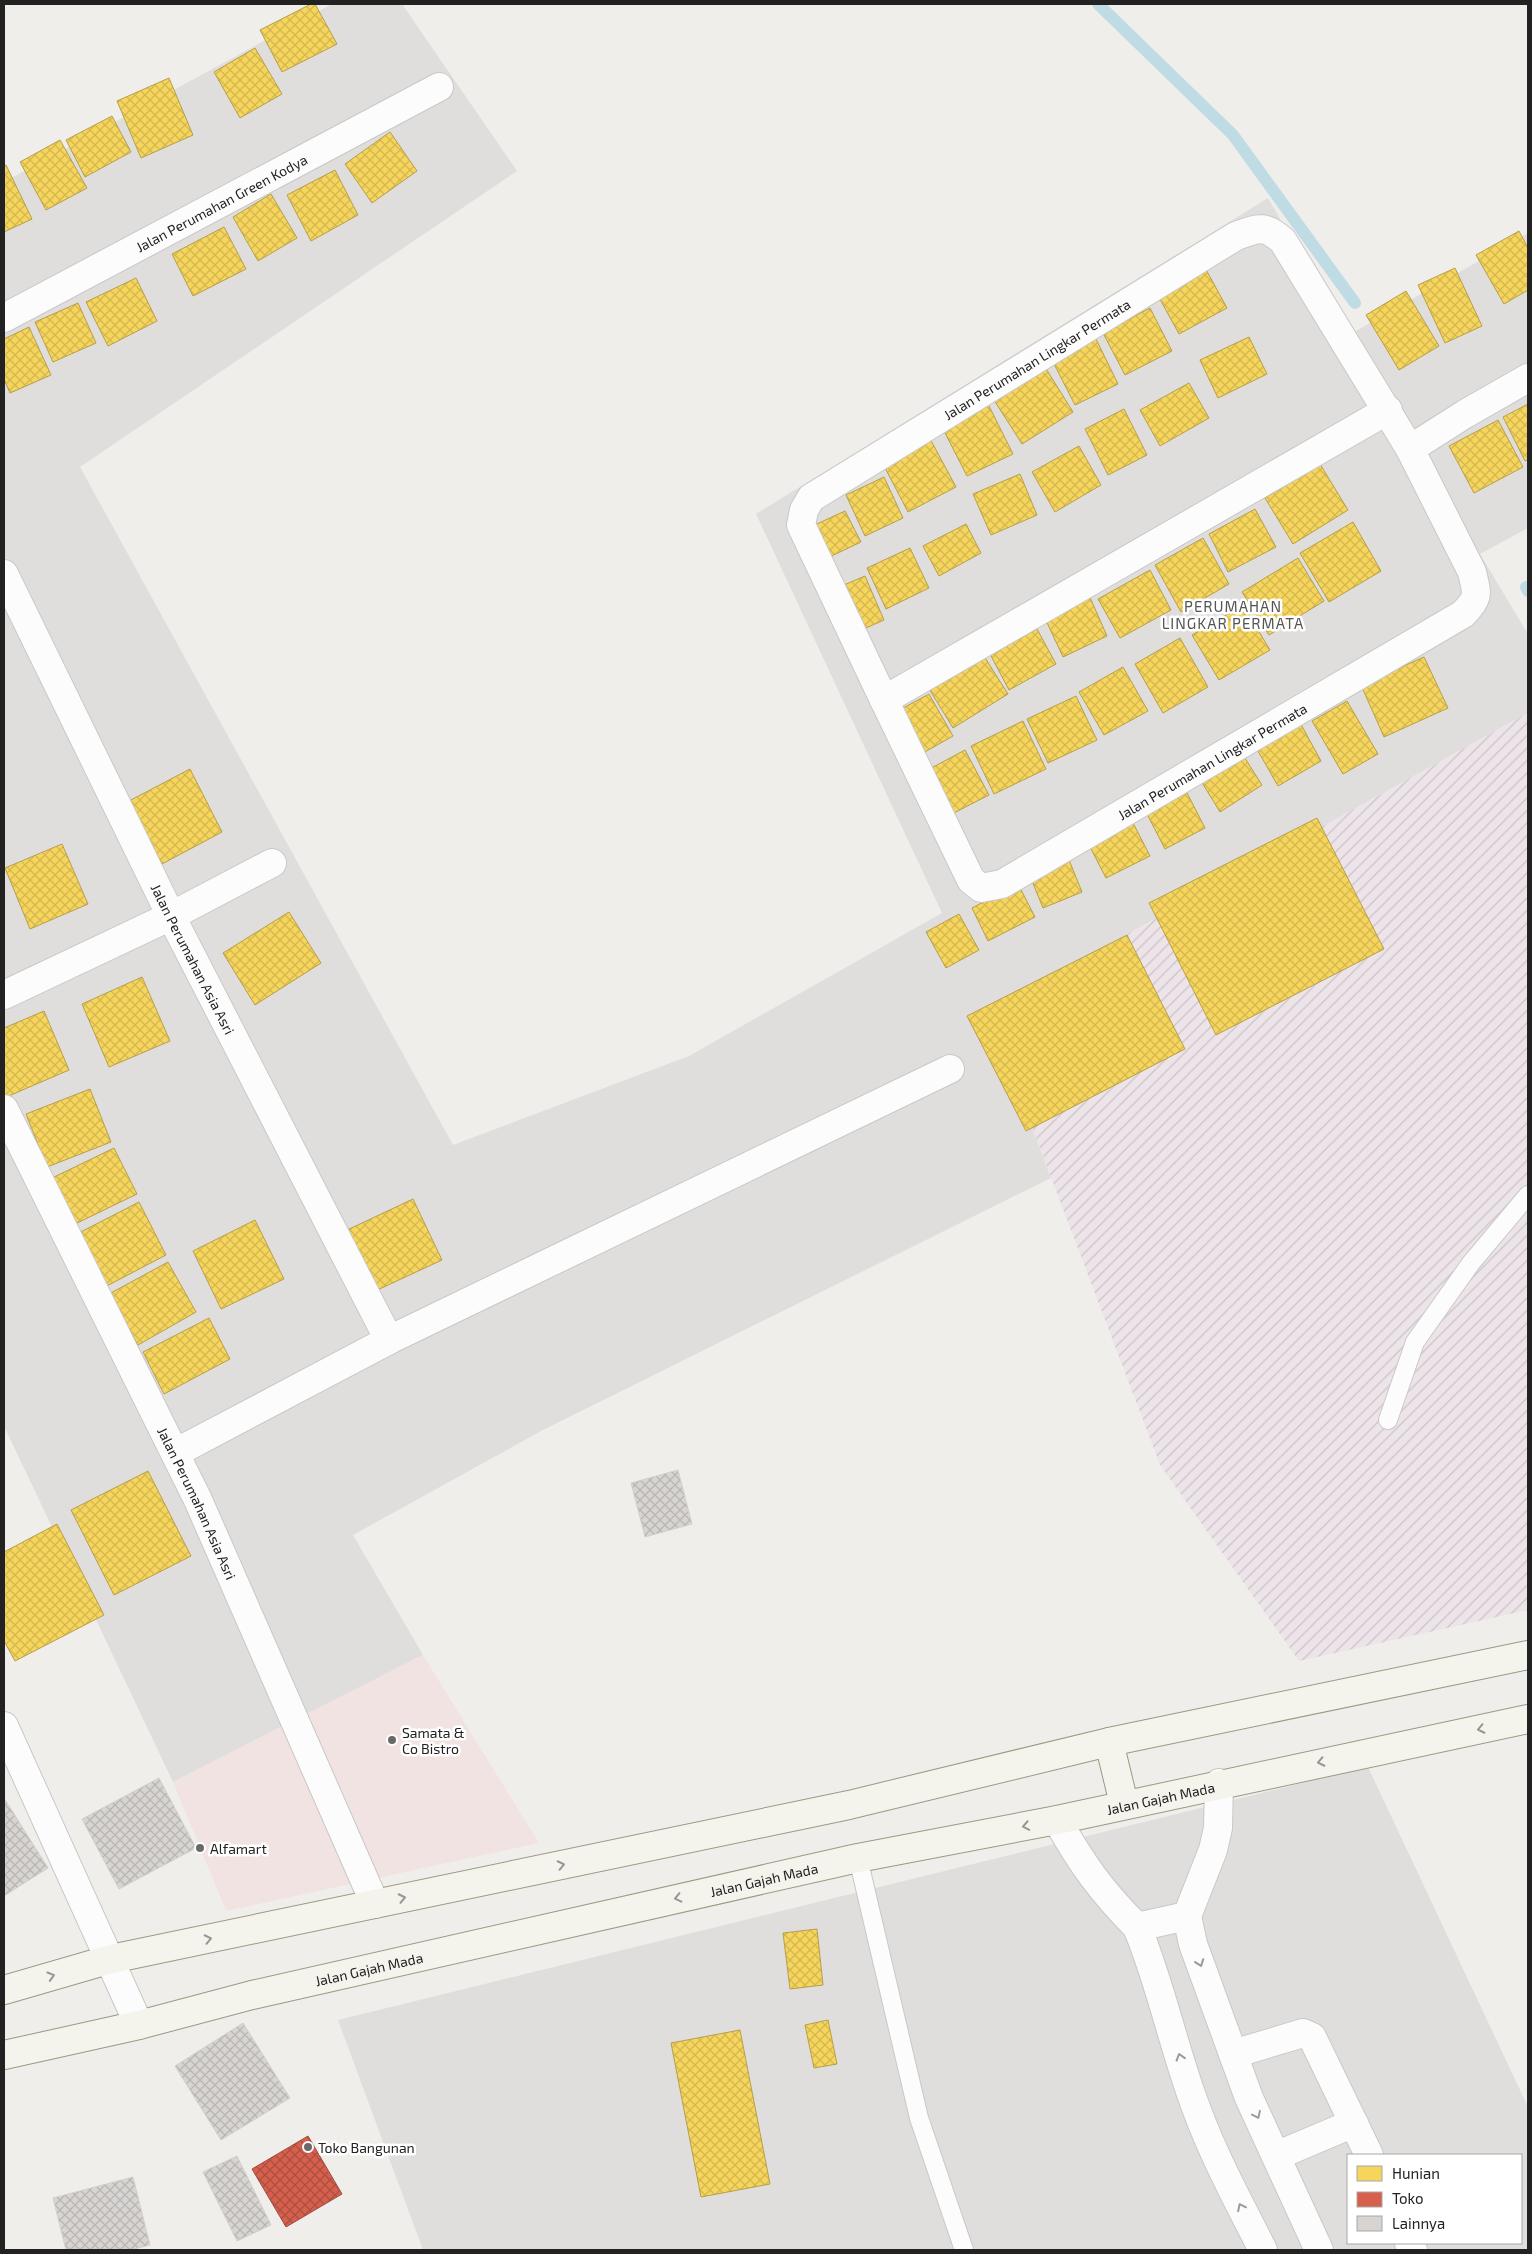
<svg xmlns="http://www.w3.org/2000/svg" width="1532" height="2254" viewBox="0 0 1532 2254" font-family="'Exo 2',sans-serif">
	<style>
		.residential { fill: #dfdedc; fill-rule: evenodd }
		.commercial { fill: #f1e3e1 }
		.industrial { fill: url(#industrial-furrows) }
		.homes { fill: url(#homes-cross-hatch); stroke: #b69f4b }
		.shops { fill: url(#shops-cross-hatch); stroke: #a04d40 }
		.lines { fill: none; stroke-linecap: round; stroke-linejoin: round }
		.stream { stroke: #bfdbe3; stroke-width: 12 }
		.building { fill: url(#building-cross-hatch); stroke: #d3d0cc }
		.service-casing { stroke: #c9c8c7; stroke-width: 20 }
		.minor-casing { stroke: #c9c8c7; stroke-width: 30 }
		.secondary-casing { stroke: #999a82; stroke-width: 30 }
		.service { stroke: #fdfcfc; stroke-width: 18 }
		.minor { stroke: #fdfcfc; stroke-width: 28 }
		.secondary { stroke: #f4f4ed; stroke-width: 28 }
		.oneway { stroke: #969692 }
		.oneway2 { stroke: #9a9a9a }
		.poi-dot { fill: #6a6968; stroke: #fff; stroke-width: 2 }
		.labels { text-anchor: middle; dominant-baseline: central; stroke-width: 5; stroke-linejoin: round; paint-order: stroke }
		.street-label { font-size: 14px; fill: #222; stroke: #fff }
		.poi-label { font-size: 14px; fill: #222; stroke: #fff; text-anchor: start }
		.neighbourhood-label { font-size: 15px; letter-spacing: 1px; fill: #555; stroke: #fff }
	</style>
	<defs>
		<pattern id="industrial-furrows" width="10" height="10" patternUnits="userSpaceOnUse" patternTransform="scale(1.25)"><rect width="10" height="10" fill="#ede4e9"/><path d="M-1 1l2-2M0 10L10 0M9 11l2-2" fill="none" stroke="#cbc3c8"/></pattern>
		<pattern id="homes-cross-hatch" width="8" height="8" patternUnits="userSpaceOnUse" patternTransform="scale(1.25)"><rect width="8" height="8" fill="#f6d55c"/><path d="M0 0l8 8M0 8l8-8" fill="none" stroke="#d3b750"/></pattern>
		<pattern id="shops-cross-hatch" width="8" height="8" patternUnits="userSpaceOnUse" patternTransform="scale(1.25)"><rect width="8" height="8" fill="#d6604d"/><path d="M0 0l8 8M0 8l8-8" fill="none" stroke="#ad4f40"/></pattern>
		<pattern id="building-cross-hatch" width="8" height="8" patternUnits="userSpaceOnUse" patternTransform="scale(1.25)"><rect width="8" height="8" fill="#d7d4d2"/><path d="M0 0l8 8M0 8l8-8" fill="none" stroke="#b8b6b4"/></pattern>
	</defs>
	<rect width="100%" height="100%" fill="#f0eeeb"/>
	<!-- residential -->
	<path class="residential" d="M332,4h70l115,167 -437,296 373,678 236,-89 253,-143 -186,-399 512,-316 79,138 181,-103v295l-48,26 48,80v79l-540,298 63,167 -510,253 -188,104 70,120 -250,127 -169,-356v-1244z
		M1368,1767l160,340v143h-1105l-85,-230zM1348,2155h173v88h-173z"/>
	<!-- commercial -->
	<path class="commercial" d="M423,1655l116,188 -313,68 -53,-129z"/>
	<!-- industrial -->
	<path class="industrial" d="M1528,713v897l-229,51 -139,-196 -172,-454z"/>
	<!-- homes -->
	<path class="homes" d="M311,4h4l22,40 -55,28 -22,-42z
		M255,48l27,46 -42,24 -26,-46z
		M169,78l24,57 -52,23 -24,-57z
		M112,116l19,36 -46,25 -19,-37z
		M390,132l27,39 -45,32 -27,-39z
		M60,140l27,48 -41,22 -26,-48z
		M6,165l26,54 -28,13v-66z
		M335,170l23,45 -47,26 -24,-46z
		M271,194l26,44 -39,23 -25,-44z
		M224,227l22,42 -53,27 -21,-42z
		M1519,231l9,17v42l-24,14 -28,-49z
		M1203,264l24,44 -48,26 -24,-44z
		M1455,268l27,58 -37,17 -27,-58z
		M136,278l21,43 -49,25 -22,-44z
		M1406,291l33,55 -40,24 -33,-55z
		M78,303l18,40 -43,19 -18,-40z
		M1150,308l22,43 -47,24 -22,-42z
		M29,327l22,48 -41,18 -6,-14v-40z
		M1249,337l18,37 -49,24 -18,-38z
		M1096,339l22,45 -43,21 -23,-45z
		M1045,367l28,45 -51,32 -28,-44z
		M1189,383l20,35 -49,28 -20,-36z
		M988,404l25,50 -46,22 -25,-49z
		M1528,404v56l-3,1 -22,-44z
		M1124,409l23,46 -39,20 -23,-46z
		M1498,420l25,47 -49,26 -25,-47z
		M928,435l28,52 -48,25 -27,-52z
		M1079,446l22,39 -46,27 -23,-40z
		M1320,464l28,46 -55,34 -28,-46z
		M1020,474l17,41 -46,20 -18,-41z
		M884,477l19,41 -38,18 -19,-41z
		M1255,509l21,38 -48,25 -19,-38z
		M845,511l16,31 -40,19 -15,-32z
		M1353,522l28,49 -52,31 -29,-49z
		M966,524l15,29 -42,23 -16,-30z
		M1203,538l26,46 -48,28 -26,-47z
		M910,548l19,40 -43,21 -19,-41z
		M1298,558l26,43 -55,34 -27,-43z
		M1150,570l21,40 -51,28 -22,-39z
		M865,576l19,44 -27,12 -20,-44z
		M1088,593l19,43 -44,21 -20,-43z
		M1243,605l27,45 -51,30 -27,-45z
		M1037,629l19,35 -47,26 -19,-36z
		M1180,638l28,49 -45,26 -28,-49z
		M982,653l26,41 -55,34 -25,-41z
		M1424,657l24,51 -64,29 -23,-52z
		M1123,667l25,44 -44,24 -25,-43z
		M929,694l24,42 -37,21 -24,-43z
		M1076,696l21,44 -49,23 -21,-44z
		M1347,701l31,53 -35,20 -31,-53z
		M1298,719l23,42 -43,25 -24,-42z
		M1023,721l23,48 -52,25 -23,-48z
		M965,750l24,45 -43,22 -24,-44z
		M1243,755l19,30 -42,27 -19,-31z
		M190,769l32,63 -60,32 -33,-63z
		M1186,791l19,37 -40,21 -19,-37z
		M1317,818l67,131 -168,86 -67,-132z
		M1131,819l19,37 -44,22 -19,-37z
		M62,844l26,60 -58,25 -25,-61z
		M1067,855l15,37 -39,16 -15,-37z
		M1018,884l17,33 -47,24 -16,-33z
		M289,912l32,51 -66,42 -32,-52z
		M959,914l20,36 -33,18 -20,-36z
		M1127,935l58,114 -159,82 -59,-115z
		M142,977l28,64 -61,26 -27,-63z
		M44,1011l25,59 -65,28v-70z
		M90,1089l21,53 -64,25 -21,-53z
		M114,1148l23,46 -66,32 -23,-46z
		M413,1199l29,61 -69,32 -28,-61z
		M139,1202l27,53 -67,35 -28,-53z
		M255,1220l29,59 -63,30 -28,-58z
		M168,1262l28,50 -58,33 -29,-51z
		M209,1318l21,41 -66,35 -21,-42z
		M148,1471l43,85 -77,39 -43,-85z
		M57,1524l47,91 -89,46 -11,-20v-89z
		M817,1929l6,56 -33,4 -7,-56z
		M828,2020l9,44 -23,4 -9,-43z
		M740,2030l30,154 -69,13 -30,-154z"/>
	<!-- shops -->
	<path class="shops" d="M308,2136l34,58 -56,33 -34,-58z"/>
	<g class="lines">
		<!-- stream -->
		<path class="stream" d="M1098,4l135,131 122,168
			M1526,587l2,4"/>
	</g>
	<!-- building -->
	<path class="building" d="M678,1470l14,54 -47,13 -14,-54z
		M159,1778l37,70 -77,41 -37,-70z
		M4,1798l44,70 -44,28z
		M243,2023l47,75 -69,42 -46,-74z
		M237,2156l34,69 -34,16 -34,-69z
		M133,2177l17,68 -20,5h-64l-13,-52z"/>
	<g class="lines">
		<!-- service casing -->
		<g class="service-casing">
			<path id="service" d="M1388,1420l27,-78 56,-79 57,-68
				M858,1858l61,260 45,132"/>
		</g>
		<!-- minor casing -->
		<g class="minor-casing">
			<g id="minor">
				<path id="s1" d="M4,318l435,-231"/>
				<path id="s2" d="M1388,410l-504,290 87,180 10,8 21,-4 461,-270c17,-17 14,-20 9,-42l-62,-123"/>
				<path id="s3" d="M4,574l167,342 218,424"/>
				<path id="s4" d="M884,700l-83,-175 3,-15 7,-12 425,-262c23,-8 28,-12 47,5l127,208 55,-35 63,-36"/>
				<path d="M4,995l167,-79 101,-53"/>
				<path id="s5" d="M4,1109l194,391 177,404"/>
				<path d="M175,1453l214,-113 561,-271"/>
				<path d="M4,1726l135,299"/>
				<path d="M1057,1820c25,44 44,71 80,107l50,-11 26,-66 5,-22 1,-45"/>
				<path d="M1187,1916l6,28 56,154 70,152"/>
				<path d="M1137,1927c24,58 36,119 58,178 18,50 44,98 68,145"/>
				<path d="M1233,2054l70,-21 9,4 57,118"/>
				<path d="M1276,2156l78,-33"/>
				<path d="M1409,2243l4,7"/>
			</g>
		</g>
		<!-- secondary casing -->
		<g class="secondary-casing">
			<g id="secondary">
				<path d="M1109,1742l15,62"/>
				<path d="M4,1990l107,-31 738,-154 260,-63 419,-87"/>
				<path id="s6" d="M4,2055l135,-30 113,-30 606,-137 199,-38 471,-101"/>
			</g>
		</g>
		<!-- service -->
		<use href="#service" class="service"/>
		<!-- minor -->
		<use href="#minor" class="minor"/>
		<!-- secondary -->
		<use href="#secondary" class="secondary"/>
	</g>
	<!-- one-way arrows -->
	<defs><path id="oneway-chevron" d="M-2-3.5L2.5 0L-2 3.5" fill="none" stroke-width="1.6" stroke-linecap="round" stroke-linejoin="round" transform="scale(1.25)"/></defs>
	<g class="oneway">
		<use href="#oneway-chevron" transform="translate(1481 1729) rotate(168)"/>
		<use href="#oneway-chevron" transform="translate(1321 1762) rotate(168)"/>
		<use href="#oneway-chevron" transform="translate(1026 1826) rotate(169)"/>
		<use href="#oneway-chevron" transform="translate(561 1865) rotate(-12)"/>
		<use href="#oneway-chevron" transform="translate(402 1898) rotate(-12)"/>
		<use href="#oneway-chevron" transform="translate(678 1898) rotate(167)"/>
		<use href="#oneway-chevron" transform="translate(208 1939) rotate(-12)"/>
		<use href="#oneway-chevron" transform="translate(51 1976) rotate(-16)"/>
	</g>
	<g class="oneway2">
		<use href="#oneway-chevron" transform="translate(1200 1963) rotate(70)"/>
		<use href="#oneway-chevron" transform="translate(1180 2057) rotate(-107)"/>
		<use href="#oneway-chevron" transform="translate(1257 2115) rotate(65)"/>
		<use href="#oneway-chevron" transform="translate(1241 2207) rotate(-116)"/>
	</g>
	<!-- markers -->
	<g class="poi-dot">
		<circle cx="392" cy="1740" r="5"/>
		<circle cx="200" cy="1848" r="5"/>
		<circle cx="308" cy="2147" r="5"/>
	</g>
	<g class="labels">
		<!-- street labels -->
		<g class="street-label">
			<text stroke="none"><textPath href="#s1" startOffset="246">Jalan Perumahan Green Kodya</textPath></text>
			<text stroke="none"><textPath href="#s4" startOffset="488">Jalan Perumahan Lingkar Permata</textPath></text>
			<text stroke="none"><textPath href="#s2" startOffset="1059">Jalan Perumahan Lingkar Permata</textPath></text>
			<text stroke="none"><textPath href="#s3" startOffset="429">Jalan Perumahan Asia Asri</textPath></text>
			<text stroke="none"><textPath href="#s5" startOffset="439">Jalan Perumahan Asia Asri</textPath></text>
			<text stroke="none"><textPath href="#s6" startOffset="1185">Jalan Gajah Mada</textPath></text>
			<text stroke="none"><textPath href="#s6" startOffset="780">Jalan Gajah Mada</textPath></text>
			<text stroke="none"><textPath href="#s6" startOffset="375">Jalan Gajah Mada</textPath></text>
		</g>
		<!-- poi labels -->
		<g class="poi-label">
			<text x="402" y="1732">Samata &amp;<tspan x="402" dy="16">Co Bistro</tspan></text>
			<text x="210" y="1848">Alfamart</text>
			<text x="318" y="2147">Toko Bangunan</text>
		</g>
		<!-- neighbourhood labels -->
		<g class="neighbourhood-label">
			<text x="1233" y="606">PERUMAHAN<tspan x="1233" dy="17">LINGKAR PERMATA</tspan></text>
		</g>
	</g>
	<!-- border -->
	<rect width="1532" height="2254" fill="none" stroke="#222222" stroke-width="10"/>
	<!-- legend -->
	<rect x="1347" y="2154" width="175" height="90" fill="#ffffff" stroke="#a7a7a7"/>
	<rect x="1357" y="2166" width="25" height="15" fill="#f6d55c" stroke="#a7a7a7"/>
	<text x="1392" y="2179" font-size="15" fill="#222222">Hunian</text>
	<rect x="1357" y="2192" width="25" height="15" fill="#d6604d" stroke="#a7a7a7"/>
	<text x="1392" y="2204" font-size="15" fill="#222222">Toko</text>
	<rect x="1357" y="2216" width="25" height="15" fill="#d7d4d2" stroke="#a7a7a7"/>
	<text x="1392" y="2229" font-size="15" fill="#222222">Lainnya</text>
</svg>
